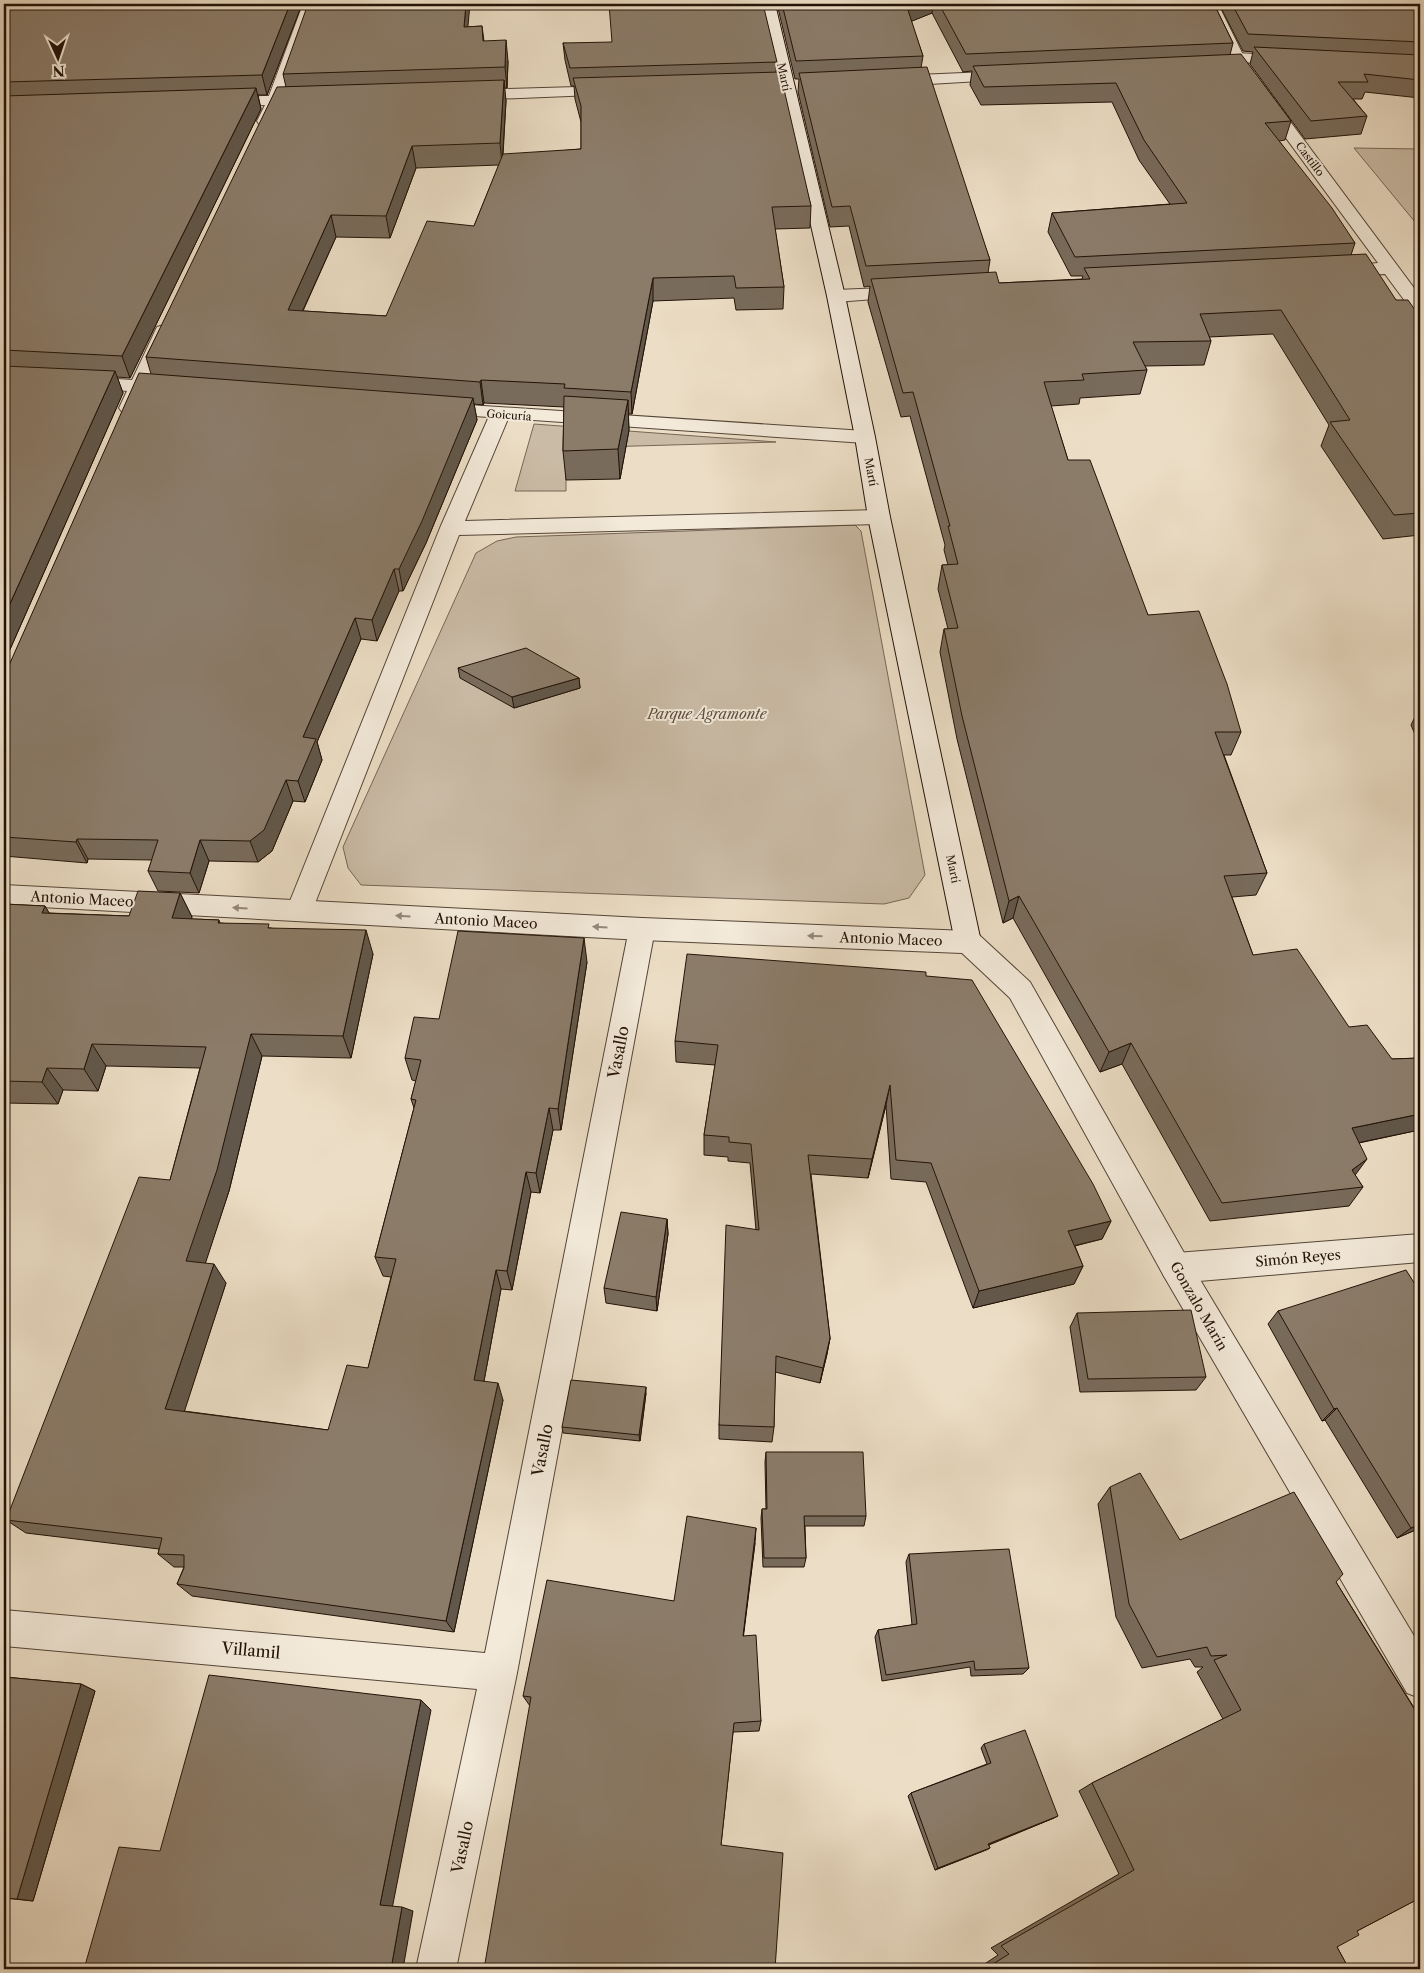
<svg xmlns="http://www.w3.org/2000/svg" width="1424" height="1973" viewBox="0 0 1424 1973" font-family="'Libre Caslon Text',serif">
	<style>
		.green { fill: #cabba6; stroke: #766656 }
		.lines { fill: none; stroke-linecap: round; stroke-linejoin: round }
		.service-casing { stroke: #544537; stroke-width: 2 }
		.pedestrian-casing { stroke: #544537; stroke-width: 2 }
		.minor-casing { stroke: #544537; stroke-width: 2 }
		.tertiary-casing { stroke: #544537; stroke-width: 2 }
		.secondary-casing { stroke: #221207; stroke-width: 2 }
		.service { fill: #f3eada; fill-rule: evenodd }
		.pedestrian { fill: #f3eada; fill-rule: evenodd }
		.minor { fill: #f3eada; fill-rule: evenodd }
		.tertiary { fill: #f3eada; fill-rule: evenodd }
		.secondary { fill: #f3eada; fill-rule: evenodd }
		.wall { fill: #786b5b; stroke: #221207; fill-rule: evenodd }
		.shaded-wall { fill: #61574a; stroke: #221207 }
		.building { fill: #8b7c6a; stroke: #221207 }
		.oneway { fill: #95897b }
		.labels { text-anchor: middle; dominant-baseline: central; stroke-width: 4; stroke-linejoin: round; paint-order: stroke }
		.far-street-label { font-size: 11px; fill: #221207; stroke: #f3eada }
		.park-label { font-size: 14px; font-style: italic; fill: #5d4d3f; stroke: #f3eada }
		.street-label { font-size: 14px; fill: #221207; stroke: #f3eada }
		.near-street-label { font-size: 16px; fill: #221207; stroke: #f3eada }
	</style>
	<rect width="100%" height="100%" fill="#ecdec6"/>
	<filter id="stains"><feTurbulence type="fractalNoise" baseFrequency=".004" numOctaves="4"/><feColorMatrix values="0 0 0 0 .2 0 0 0 0 .09 0 0 0 0 .02 0 0 0 .5 -.17"/></filter>
	<radialGradient id="worn" r=".72"><stop offset=".6" stop-color="#630" stop-opacity="0"/><stop offset="1" stop-color="#630" stop-opacity=".3"/></radialGradient>
	<!-- green -->
	<path class="green" d="M1354,148l66,1v79z
		M534,424l242,18 -210,6v43h-51z
		M855,525l6,6 64,344 -16,23 -25,6 -523,-19 -13,-17 -5,-21 133,-294 21,-12 19,-4z"/>
	<g class="lines">
		<!-- service casing -->
		<g class="service-casing">
			<path id="service" d="M1237,53l52,3 5,2 3,3 -3,3 -5,2 -57,-5 -3,-3 3,-3z"/>
		</g>
		<!-- pedestrian casing -->
		<g class="pedestrian-casing">
			<path id="pedestrian" d="M500,408l7,2 3,4 -45,107 414,-11 8,2 3,5 -3,5 -8,2 -420,11 -147,376 -4,7 -9,3 -9,-3 -4,-7 154,-383 50,-114 3,-4z"/>
		</g>
		<!-- minor casing -->
		<g class="minor-casing">
			<path id="minor" d="M1204,4h14l30,61 172,231v17l-7,-1 -28,-38 -46,2 -6,-1 -3,-4 3,-4 45,-4 -145,-197z
				M1009,71l5,2 3,3 -3,3 -119,7 -5,-2 -3,-3 3,-3 5,-2z
				M612,86l6,2 2,3 -2,3 -150,6 -6,-2 -2,-3 2,-3 6,-2z
				M305,95l6,2 2,3 -2,3 -88,4 -6,-2 -2,-3 2,-3 6,-2z
				M907,287l6,1 3,4 -3,4 -77,6 -6,-2 -3,-4 3,-4 6,-2z
				M84,377l82,5 7,2 3,4 -3,4 -7,2 -89,-7 -3,-4 3,-4z
				M438,403l427,28 7,2 3,4 -3,4 -7,2 -434,-30 -3,-4 3,-4z
				M642,918l9,3 4,8 -138,744 -61,296h-40l61,-280 -473,-43v-36l481,43 144,-724 4,-8z
				M1420,1234v28l-244,21 -11,-5 -5,-10 5,-10 11,-5z"/>
		</g>
		<!-- tertiary casing -->
		<g class="tertiary-casing">
			<path id="tertiary" d="M303,4h14l-34,97 -12,23h-12l-2,-3 10,-20z
				M164,325l7,2 2,4 -34,77 -3,4 -7,2 -7,-2 -3,-4 36,-77 2,-4z
				M4,885l638,33 326,13 10,3 52,48 157,276 233,388v52l-13,-5 -242,-415 -155,-280 -48,-45 -320,-13 -638,-35z"/>
		</g>
		<!-- secondary casing -->
		<g class="secondary-casing">
			<path id="secondary" d="M761,4h14l70,292 30,141 15,80 91,425 -3,8 -10,3 -10,-3 -3,-8 -87,-425 -13,-80 -28,-141z"/>
		</g>
		<!-- service -->
		<use href="#service" class="service"/>
		<!-- pedestrian -->
		<use href="#pedestrian" class="pedestrian"/>
		<!-- minor -->
		<use href="#minor" class="minor"/>
		<!-- tertiary -->
		<use href="#tertiary" class="tertiary"/>
		<!-- secondary -->
		<use href="#secondary" class="secondary"/>
	</g>
	<!-- wall -->
	<path class="wall" d="M4,4h298l-35,91h-9l3,14 -131,269 -13,-1 6,16 -119,270z
		M777,4h437l19,39 -3,12 61,66 -6,19 -6,1 76,102 -4,12 45,45 24,17v218l-37,4 -62,-93 8,-21 -56,-91 -64,3 2,4 -7,24 -59,1 2,4 -7,24 -60,4 -1,6 -28,2 17,54 80,155 93,117 -10,23h-7l43,118 -11,22 -24,2 21,58 96,72 43,32 28,-1v75l-1,-3 -60,13 -4,32 8,12 -14,19 -139,15 -88,-157 -22,8 -87,-154 -10,5 -46,-184 -17,-87 4,-23h4l-10,-40 4,-24h6l-4,-15 1,-5 -35,-129 -9,1 -33,-115 2,-16 -6,1 -15,-61 -19,1 -32,-135 1,-13h-4zM932,13l31,59 9,-1 -2,14 11,20 131,-3 27,58 31,44 -118,9 -4,19 23,44h12l-1,3 -83,4 -11,-10 2,-13 -69,-192 2,-12 -12,-35z
		M1219,4h201v94l-55,-6 -3,7h-9l14,17 -6,18 -56,5 -55,-75 3,-12 -10,-1z
		M482,26l2,15 24,20 -1,27h-3l2,13 -3,55 78,-7v-27l-6,-23 -1,-13h-3l-6,-26 -2,-17 214,19 -1,10 35,134 -1,22 -35,1 9,58 -1,22 -47,1 -2,-12 -81,3 -21,113h-4l1,16 -9,49 -54,1 -3,-29 1,-44 -80,-4 -1,2 -9,-1 3,16 -51,123 -23,48h-4l-22,50 -16,-2 -44,103 5,18 -17,42 -12,-1 -21,50 -14,11 -49,-1 -10,32 -41,-2 -10,-20 4,-11 -64,-1 -1,4 -83,-7v-180l2,-4 145,-298 -5,-17 140,-270 -3,-13 185,-47zM499,165l-25,61 -88,90 -83,-5 33,-74 54,1 26,-70z
		M458,668l121,10 1,10 -66,20 -54,-30z
		M1420,707v39l-9,-21z
		M180,893l12,24 -1,2 28,1 1,3 51,5 102,26 -22,104 -89,-2 -33,135 -24,72 21,20 -42,128 144,19 40,-62 23,-91 -8,-1 -8,-19 39,-149 -3,-9 5,-18 -4,-1 -7,-22 34,-39 148,-57 -26,168h-8l-13,63 -9,-1 -19,98 -11,-1 -17,92 19,19 -49,232 -262,-36 -15,-12 7,-17h-10l-16,-13 1,-5 -133,-16 -20,-13 164,-340 30,-112 -94,-2 -8,25 -35,-1 -5,14 -54,-1v-199l41,2 4,7 80,3z
		M926,976l185,245 -9,18 -27,7 8,20 -9,18 -101,24 -47,-126 -35,-3 -5,-74 -18,73 -57,-4 19,164 -3,16 -7,29 -45,-11 -1,55 -2,15 -53,-3v-14l37,-195 -6,-67 -22,-2v-4l-24,-2v-20l11,-70 -39,-3 -1,-21z
		M667,1219l1,15 -11,77 -51,-8 -2,-15z
		M1420,1292v236l-23,10 -72,-118 -3,1 -54,-97 10,-13z
		M1077,1313l129,64 -10,13 -116,2 -10,-65z
		M646,1393l-6,48 -77,-8 -1,-6z
		M766,1452l100,64 -2,10h-59l1,32 -2,9h-41l-2,-49 1,-9h4l-1,-47z
		M1110,1487l70,53 156,42 82,132 2,-1v185l-63,33 -20,16 12,22h-372l21,-14 -7,-7 128,-74 -40,-83 13,-8 131,-64 -26,-47 6,-5h-8l-5,-8 -48,9 -26,-51 -18,-113z
		M755,1543l-12,93 18,85 -2,10 -26,1 -12,113 54,124 -245,-263 -7,-10 151,-95z
		M909,1554l120,114 -6,6 -52,2 -1,-9 -88,14 -7,-44 3,-7 34,-5 -6,-63z
		M4,1677l77,7 14,7 -62,210 -29,-3z
		M984,1744l70,74 -65,27 1,3 -4,2 -51,20 -27,-74 3,-3 76,-29 -6,-16z"/>
	<!-- shaded-wall -->
	<path class="shaded-wall" d="M290,4h12l-35,91 -5,-20z
		M466,4h4l-4,43 -2,-20z
		M915,4h18l-1,9 -27,11 2,-17z
		M506,40l2,21 -1,27 -2,-21z
		M504,80l2,21 -4,63 -2,-21z
		M256,88l5,21 -131,269 -8,-22z
		M412,146l4,22 -26,70 -4,-22z
		M331,215l5,22 -43,95 -5,-22z
		M653,278v23l-21,113 -1,-22z
		M115,371l8,22 -119,270v-46z
		M481,380l3,23 -1,2 -3,-23z
		M473,398l4,22 -51,123 -23,48 -4,-22z
		M628,400l1,30 -9,49 -2,-30z
		M394,569l5,22 -22,50 -5,-21z
		M355,618l6,21 -44,103 5,18 -17,42 -7,-21 5,-44z
		M579,678l1,10 -66,20 -2,-11z
		M286,780l7,21 -21,50 -14,11 -8,-21z
		M77,839l11,20 -1,4 -11,-21z
		M200,840l9,21 -10,32 -9,-20z
		M180,893l12,24 -8,25 -12,-24z
		M1019,896l-6,22 -10,5 6,-22z
		M45,906l14,24 -17,-17z
		M366,930l7,24 -22,104 -8,-22z
		M584,938l3,24 -26,168 -3,-21z
		M251,1034l11,22 -33,135 -29,89 -14,-19z
		M1131,1043l-9,21 -22,8 9,-20z
		M92,1044l14,22 -8,25 -14,-22z
		M47,1068l16,22 -5,14 -16,-22z
		M890,1085l-4,20 -18,73 4,-19z
		M549,1108l4,22 -13,63 -4,-20z
		M1420,1114v15l-1,1 -81,17 14,-19z
		M1367,1159l-14,19 -1,-8z
		M526,1172l5,20 -19,98 -5,-19z
		M667,1219l1,15 -11,77 -1,-14z
		M1111,1221l-9,18 -42,10 8,-18z
		M214,1264l12,19 -46,142 -15,-16z
		M1083,1266l-9,18 -101,24 6,-17z
		M496,1270l5,19 -20,108 -7,-17z
		M830,1338l-3,16 -7,29 3,-15z
		M498,1383l5,17 -49,232 -8,-11z
		M646,1387v6l-6,48 -1,-6z
		M1337,1408l-12,12 -3,1 12,-12z
		M1420,1524v4l-23,10 14,-10z
		M756,1528l-1,15 -13,105 1,-12z
		M81,1684l14,7 -62,210 -16,-2z
		M421,1700l10,10 -39,199 -12,-4z
		M1058,1816l-4,2 -69,28 3,-2z
		M990,1848l-4,2 -51,20 3,-2z
		M402,1907l11,4 -10,58h-12z"/>
	<!-- building -->
	<path class="building" d="M4,4h286l-28,71 -258,7z
		M308,4h158l-2,23 18,-1 1,15 23,-1 -1,27 -222,7z
		M609,4h154l14,58 -207,6 -7,-25 49,-1z
		M782,4h133l-8,3 16,49 -127,5z
		M939,4h275l19,39 -267,11z
		M1232,4h188v38l-172,-8z
		M1254,47l166,8v25l-56,-6 4,8h-30l29,34 -56,5z
		M1241,54l50,67 -26,2 67,85 23,35 -280,14 -23,-44 135,-10 -43,-63 -28,-57 -132,4 -11,-21z
		M927,67l63,193 -124,6 -16,-60 -18,1 -33,-134z
		M780,72l31,134 -39,1 12,80 -48,1 -2,-12 -81,2 -22,114 -67,-4 1,-4 -84,-4 -1,2 -334,-25 131,-270 227,-7 -4,63 -88,3 -26,70 -55,-1 -43,95 98,6 41,-95 47,5 29,-72 78,-5v-43l-8,-28z
		M256,88l-134,268 -118,-6v-254z
		M1366,254l30,46h12l12,17v196l-26,2 -64,-93 20,-2 -69,-110 -81,4 11,27 -78,1 14,28 -65,4 2,6 -40,2 24,78h22l58,155 51,-4 28,73 14,48h-26l52,141 -43,3 29,79 44,-6 52,78 18,-2 25,34 28,-1v56l-68,14 15,31 -15,11 11,17 -141,16 -91,-160 -22,9 -90,-156 -10,5 -47,-185 -18,-87 14,-1 -16,-63 16,-1 -10,-38h2l-37,-134 -10,1 -32,-114 125,-7 3,11 91,-4 -6,-11z
		M4,366l111,5 -111,246z
		M139,373l334,25 -51,123 -23,48h-5l-22,51 -17,-2 -52,119 13,2 -18,42 -12,-1 -22,50 -14,11 -50,-1 -10,33 -42,-2 10,-31 -81,-1 -1,3 -72,-5v-161l2,-4z
		M564,396l64,4 -10,49 -55,2z
		M526,648l53,30 -67,19 -54,-29z
		M138,891l42,2 -8,25 47,2 -1,3 51,1 -1,4 98,2 -23,106 -92,-2 -34,136 -31,91 28,3 -49,145 163,21 19,-65 21,3 28,-109 -21,-2 41,-157 -5,-1 10,-39 -16,-2 9,-41 25,2 19,-88 126,7 -26,171 -9,-1 -13,65 -10,-1 -19,99 -11,-1 -22,110 24,3 -52,238 -269,-37 7,-16v-13l-26,-1 4,-16 -156,-18 133,-343 31,3 36,-133 -114,-3 -8,25 -37,-1 -5,14 -38,-1v-177l41,2 -3,7 87,3z
		M687,954l239,18v4l46,4 121,204 18,37 -43,10 15,35 -104,25 -48,-128 -35,-3 -6,-75 -18,74 -64,-4 22,183 -7,30 -47,-12 -2,71 -55,-2 7,-200 33,5 -8,-86 -22,-2v-5l-25,-2 14,-90 -43,-4z
		M621,1212l46,7 -11,78 -52,-9z
		M1406,1270l14,22v232l-9,4 -74,-120 -3,1 -56,-98z
		M1191,1310l15,67 -118,2 -11,-66z
		M571,1380l75,7 -7,48 -77,-8z
		M766,1452h97l3,64h-62l2,42h-42l-2,-49h5z
		M1140,1473l40,67 114,-48 49,82 -7,8 82,133 2,-1v184l-63,33 2,4 -22,12 12,22h-364l24,-15 -8,-8 133,-76 -42,-87 149,-73 -27,-50 13,-5 -16,1 -4,-9 -50,10 -28,-53 -19,-117z
		M687,1516l69,12 -13,108 13,-1 5,86 -27,2 -13,122 62,8 -8,116h-291l47,-272 -8,-1 24,-116 127,21z
		M1009,1549l20,119 -54,2 -1,-9 -88,14 -8,-45 39,-6 -8,-70z
		M209,1675l212,25 -41,205 22,2 -11,62h-307l35,-122 41,4z
		M4,1677l77,7 -64,215 -13,-1z
		M1025,1730l33,86 -70,28 2,4 -52,20 -27,-75 80,-30 -7,-19z
		M905,1968v1h-24z"/>
	<!-- one-way arrows -->
	<defs><path id="oneway-solid" d="M-6-.8H1V-3.2L6.5 0L1 3.2V.8H-6Z" transform="scale(1.25)"/></defs>
	<g class="oneway">
		<use href="#oneway-solid" transform="translate(240 908) rotate(-177)"/>
		<use href="#oneway-solid" transform="translate(403 916) rotate(-177)"/>
		<use href="#oneway-solid" transform="translate(600 927) rotate(-177)"/>
		<use href="#oneway-solid" transform="translate(815 936) rotate(-178)"/>
	</g>
	<g class="labels">
		<!-- far-street labels -->
		<g class="far-street-label">
			<text transform="translate(784 77) rotate(78)">Martí</text>
			<text transform="translate(1310 159) rotate(53)">Castillo</text>
			<text transform="translate(509 415) rotate(4)">Goicuría</text>
			<text transform="translate(871 472) rotate(80)">Martí</text>
			<text transform="translate(953 869) rotate(78)">Martí</text>
		</g>
		<!-- park labels -->
		<g class="park-label">
			<text x="707" y="714">Parque Agramonte</text>
		</g>
		<!-- street labels -->
		<g class="street-label">
			<text transform="translate(82 899) rotate(3)">Antonio Maceo</text>
			<text transform="translate(486 921) rotate(3)">Antonio Maceo</text>
			<text transform="translate(891 939) rotate(2)">Antonio Maceo</text>
			<text transform="translate(1298 1258) rotate(-5)">Simón Reyes</text>
			<text transform="translate(1199 1306) rotate(60)">Gonzalo Marín</text>
		</g>
		<!-- near-street labels -->
		<g class="near-street-label">
			<text transform="translate(618 1052) rotate(-79)">Vasallo</text>
			<text transform="translate(542 1450) rotate(-79)">Vasallo</text>
			<text transform="translate(251 1650) rotate(5)">Villamil</text>
			<text transform="translate(462 1847) rotate(-78)">Vasallo</text>
		</g>
	</g>
	<!-- margin -->
	<rect width="1424" height="1973" fill="none" stroke="#ecdec6" stroke-width="20"/>
	<rect x="5" y="5" width="1414" height="1963" fill="none" stroke="#221207" stroke-width="2.5"/>
	<rect x="10" y="10" width="1404" height="1953" fill="none" stroke="#221207"/>
	<!-- north arrow -->
	<g transform="translate(58 58) rotate(177)" stroke="#f3eada" stroke-width="4" paint-order="stroke">
	<path d="M0-4L9 19L0 12L-9 19Z" fill="#221207"/>
	<text y="-8" font-size="14" font-weight="bold" text-anchor="middle" fill="#221207">N</text>
	</g>
	<rect width="100%" height="100%" filter="url(#stains)"/>
	<rect width="100%" height="100%" fill="url(#worn)"/>
</svg>
